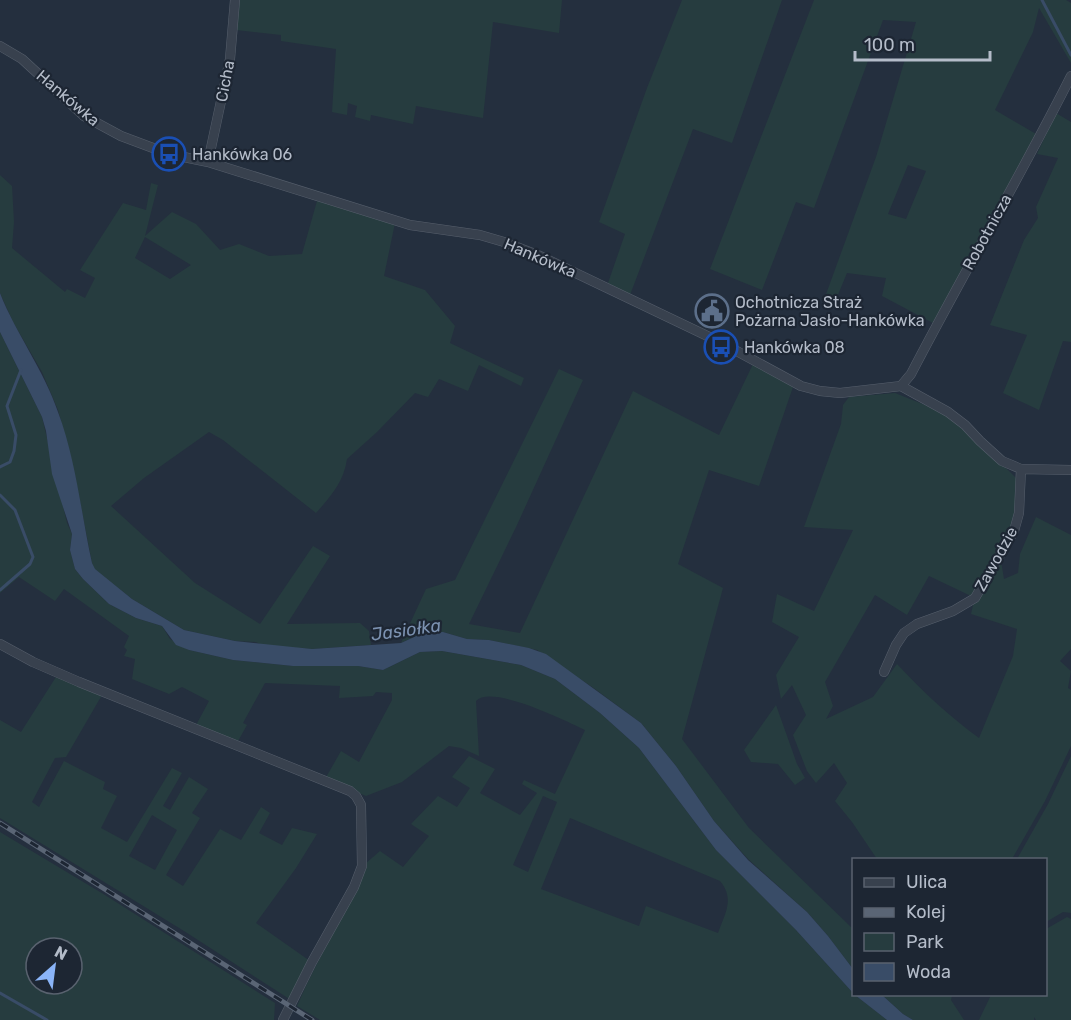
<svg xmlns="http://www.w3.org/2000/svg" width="1071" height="1020" viewBox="0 0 1071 1020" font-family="Rubik,sans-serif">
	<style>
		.green { fill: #263c3f; fill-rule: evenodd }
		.water { fill: #394c67 }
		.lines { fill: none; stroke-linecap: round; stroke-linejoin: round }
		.stream { stroke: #394c67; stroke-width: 3 }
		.minor-casing { stroke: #565f6c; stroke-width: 10 }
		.minor { stroke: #38414e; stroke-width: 9 }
		.rail-casing { stroke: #5a6575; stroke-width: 5 }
		.rail { stroke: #1d2633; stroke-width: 3; stroke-dasharray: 9; stroke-linecap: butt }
		.labels { text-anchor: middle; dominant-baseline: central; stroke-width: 4.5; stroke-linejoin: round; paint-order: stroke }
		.street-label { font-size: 16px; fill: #b4bcc9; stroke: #1d2633 }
		.poi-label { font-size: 16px; fill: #b4bcc9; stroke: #1d2633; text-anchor: start }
		.water-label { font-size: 18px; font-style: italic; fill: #7c92b1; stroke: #1d2633 }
	</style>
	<rect width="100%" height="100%" fill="#242f3e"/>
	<!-- green -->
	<path class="green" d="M239,0h323l-3,33 -66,-11 -10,96 -67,-12 -3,18 -42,-9 -1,6 -15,-4 2,-11 -9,-3 -1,12 -15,-3 4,-63 -55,-8v-6l-45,-5z
		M682,0h100l-50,143 -39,-14 -63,166 -22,-12 17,-49 -26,-12 48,-134z
		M814,0h252l5,3v60l-32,-55 -6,24 -38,78 41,24 -103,189 -51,-27 4,-18 -39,-5 -12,29 -10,-5 51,-140 40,-135 -33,-2 -69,188 -18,-6 -34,88 -52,-21zM908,165l18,6 -20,48 -18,-5z
		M1056,113l15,9v220l-8,-1 -24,69 -36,-17 24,-58 -37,-10 34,-85 14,-22 -2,-11 22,-49 -21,-4z
		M0,175l12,11 2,36 -2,26 53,44 2,-3 18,9 10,-20 -15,-8 43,-67 23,7 5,-27 7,2 -13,51 27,-24 24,12 24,26 19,-6 30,12 33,-2 15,-53 78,22 -11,53 41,14 30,36 -5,17 74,35 -3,8 -42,-21 -11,26 -29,-12 -11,18 -13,-4 -38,39 -30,27c-3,23 -17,38 -31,54l-93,-73 -14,-8 -65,46 -33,28 84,77 65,41 53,-78 17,10 -43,68 73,-1 9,8 2,14 -59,4 -48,-3 -8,-4 -21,-1 -51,-11 -52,-31 -38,-30 -2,-6 -18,-92 -16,-61 -16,-38 -29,-50 -13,-29zM145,237l46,28 -21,14 -35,-21z
		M0,332l42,85 25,106 5,11 -2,16 5,19 8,10 26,25 27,14 26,8 8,13 19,11 44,10 60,6h65l25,4 37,-18 22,-1 79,14 34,14 45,34 39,35 77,102 80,80 58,64 33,26h-567l-23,-14c20,-47 47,-90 69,-137l-1,-5 15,-13 23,16 26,-31 -18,-12 27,-28 19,11 13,-19 -18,-11 17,-21 26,13 -15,24 40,22 17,-22 -15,-9 2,-4 31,14 30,-64c-19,-9 -94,-46 -109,-29l3,55 -18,-8 -12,-2 -47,36 -36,14 -41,-17 16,-28 18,11 33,-62v-7l-16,-1 -3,4 -34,2 1,-12 -75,-3 -22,40 4,2 -10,18 -42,-16 14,-26 -27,-14 -13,7 -37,-15 3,-20 -11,-3 3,-6 -3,-3 5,-11 -65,-47 -9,12 -36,-24 -19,16zM543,796l14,6 -29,70 -15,-7zM570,818l150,63c15,18 5,32 -2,52l-72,-27 -7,20 -98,-37z
		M753,364l40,23 -34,99 -50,-16 -31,94 45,24 -41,151 67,89 104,101v40l-25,-33 -21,-24 -59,-53 -34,-38 -38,-55 -35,-43 -46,-34 -58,-39 -48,-10 -22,-1 -24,-7h-18l-24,11 25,-54 29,-9 104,-211 24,11 -66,145 -48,99 51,9 113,-242 86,44z
		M895,393l30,12 26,14 57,51 8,8v33l-4,19 -41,66 -42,-20 -22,39 -32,-20 -50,87 8,24 -7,13 47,-22 24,-33c26,28 52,52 82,74l34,-82 4,-27 -46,-15 3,-13 27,-40 3,18 14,-6 2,-19 16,-37 35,18v114l-11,12 11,10 -3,17 3,2v56l-26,55 -33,58h-135l-25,-37 -17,-21 12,-18 -13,-20 -18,20 -9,-12 -14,-36 13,-20 -14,-30 -11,14 -5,-24 23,-38 -27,-15 5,-28 37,17 39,-81 -49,-3 37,-103 2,-19 6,-8z
		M56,677l46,18 -36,62 -11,1 -23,44 7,5 25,-46 41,21 -2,7 14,7 -16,32 26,14 45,-74 10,5 -19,33 7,4 19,-33 19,12 -16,24 8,5 -34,57 17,11 37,-57 21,11 20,-33 9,6 -11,20 23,12 10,-17 25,6 -21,34 -40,55 54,38 -19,39 -107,-69 -184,-113v-98l21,12zM152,815l25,15 -22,40 -26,-14z
		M776,705l21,59 8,14 -10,7 -17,-21 -27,-2 -7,-12z
		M1071,756v157l-8,-1 -17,10v-62l-29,-1 31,-55z
		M0,832l105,63 170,108 -1,17h-274zM36,948h36v36h-36z
		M1067,917l4,2v101h-35l-2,-3v3h-55l12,-25 55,-1v-65z
		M882,995h70l-1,5 13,20h-51l-10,-6z"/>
	<!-- water -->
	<path class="water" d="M0,293c16,41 44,77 58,119 18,48 23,101 34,151l3,6 37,30 52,31 51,11 77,8 89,-6 24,-11h18l24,7 22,1 40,8 17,6 95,69 35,43 38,55 34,39 59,52 21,24 25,33v24l-57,-63 -80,-80 -77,-102 -39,-35 -45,-34 -34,-14 -79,-14 -22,1 -37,18 -25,-4h-65l-60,-6 -44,-10 -13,-5 -14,-19 -26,-8 -27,-14 -26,-25 -8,-10 -5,-19 2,-16 -20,-60 -6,-43 -4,-14 -42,-85z
		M855,995h27l21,19 10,6h-26z"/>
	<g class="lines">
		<!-- stream -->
		<path class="stream" d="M1042,0l29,55
			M0,467l10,-5 4,-11 2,-16 -9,-29 14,-36
			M0,495l15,15 18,47 -3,7 -30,26
			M0,993l47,27"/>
		<!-- minor casing -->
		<g class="minor-casing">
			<path id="minor" d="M0,46l22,13 62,57 37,20 48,18 39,8 202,63 70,10 24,7 36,14 182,87 79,43 19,5 20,2 61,-7 47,26 17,13 15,16 22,20 19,8 50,1
				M208,162l22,-103 5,-59
				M901,386l10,-12c52,-100 109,-197 160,-298
				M0,644l33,18 46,20 271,109 6,5 5,9 1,61 -8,21 -42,75 -29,58
				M884,672l12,-27 8,-12 13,-9 36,-13 22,-13 39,-67 5,-18 2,-44"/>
		</g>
		<!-- minor -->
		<use href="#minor" class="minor"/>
		<!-- rail casing -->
		<g class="rail-casing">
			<path id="rail" d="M0,823l312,197"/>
		</g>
		<!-- rail -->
		<use href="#rail" class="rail"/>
	</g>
	<!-- icons -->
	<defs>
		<g id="bus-ring" transform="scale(1.725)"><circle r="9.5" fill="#1d2633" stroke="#1a4fb4" stroke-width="1.5"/><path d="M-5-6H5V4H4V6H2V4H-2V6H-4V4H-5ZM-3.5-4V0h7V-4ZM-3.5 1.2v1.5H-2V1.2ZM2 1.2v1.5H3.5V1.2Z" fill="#1a4fb4"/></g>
		<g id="civic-ring" transform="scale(1.725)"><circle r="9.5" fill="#1d2633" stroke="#5c6f8a" stroke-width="1.5"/><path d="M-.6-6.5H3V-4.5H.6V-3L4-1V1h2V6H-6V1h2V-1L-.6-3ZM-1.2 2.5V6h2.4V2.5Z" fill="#5c6f8a"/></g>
	</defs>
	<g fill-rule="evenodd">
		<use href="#bus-ring" x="169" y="154"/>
		<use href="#civic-ring" x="712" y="311"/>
		<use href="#bus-ring" x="721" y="347"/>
	</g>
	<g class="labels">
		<!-- street labels -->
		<g class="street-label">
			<text transform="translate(225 81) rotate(-79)">Cicha</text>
			<text transform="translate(68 98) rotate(40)">Hankówka</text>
			<text transform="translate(987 232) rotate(-61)">Robotnicza</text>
			<text transform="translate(540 258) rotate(23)">Hankówka</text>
			<text transform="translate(996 559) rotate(-61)">Zawodzie</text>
		</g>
		<!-- poi labels -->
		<g class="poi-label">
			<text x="192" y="154">Hankówka 06</text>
			<text x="735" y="302">Ochotnicza Straż<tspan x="735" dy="18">Pożarna Jasło-Hankówka</tspan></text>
			<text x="744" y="347">Hankówka 08</text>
		</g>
		<!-- water labels -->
		<g class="water-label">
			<text transform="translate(406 630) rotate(-8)">Jasiołka</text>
		</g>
	</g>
	<!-- legend -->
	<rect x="852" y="858" width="195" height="138" fill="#1d2633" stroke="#59626f" stroke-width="1.5"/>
	<rect x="864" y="878" width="30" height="9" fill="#38414e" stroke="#59626f" stroke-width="1.5"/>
	<text x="906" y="888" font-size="18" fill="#b4bcc9">Ulica</text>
	<rect x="864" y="908" width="30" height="9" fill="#5a6575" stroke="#59626f" stroke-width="1.5"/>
	<text x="906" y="918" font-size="18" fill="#b4bcc9">Kolej</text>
	<rect x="864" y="933" width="30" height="18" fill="#263c3f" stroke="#59626f" stroke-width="1.5"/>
	<text x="906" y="948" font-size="18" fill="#b4bcc9">Park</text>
	<rect x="864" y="963" width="30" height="18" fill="#394c67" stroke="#59626f" stroke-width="1.5"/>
	<text x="906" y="978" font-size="18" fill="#b4bcc9">Woda</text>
	<!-- north arrow -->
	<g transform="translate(54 966) rotate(28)"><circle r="28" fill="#1d2633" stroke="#59626f" stroke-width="1.5"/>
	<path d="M0-4.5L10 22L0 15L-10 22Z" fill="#8ab4f8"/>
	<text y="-9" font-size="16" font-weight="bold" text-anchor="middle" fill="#b4bcc9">N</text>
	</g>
	<!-- scale -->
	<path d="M855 51v9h135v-9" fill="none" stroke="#b4bcc9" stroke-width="3"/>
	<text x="864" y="51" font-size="18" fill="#b4bcc9" stroke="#1d2633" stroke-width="4.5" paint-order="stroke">100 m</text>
</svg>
